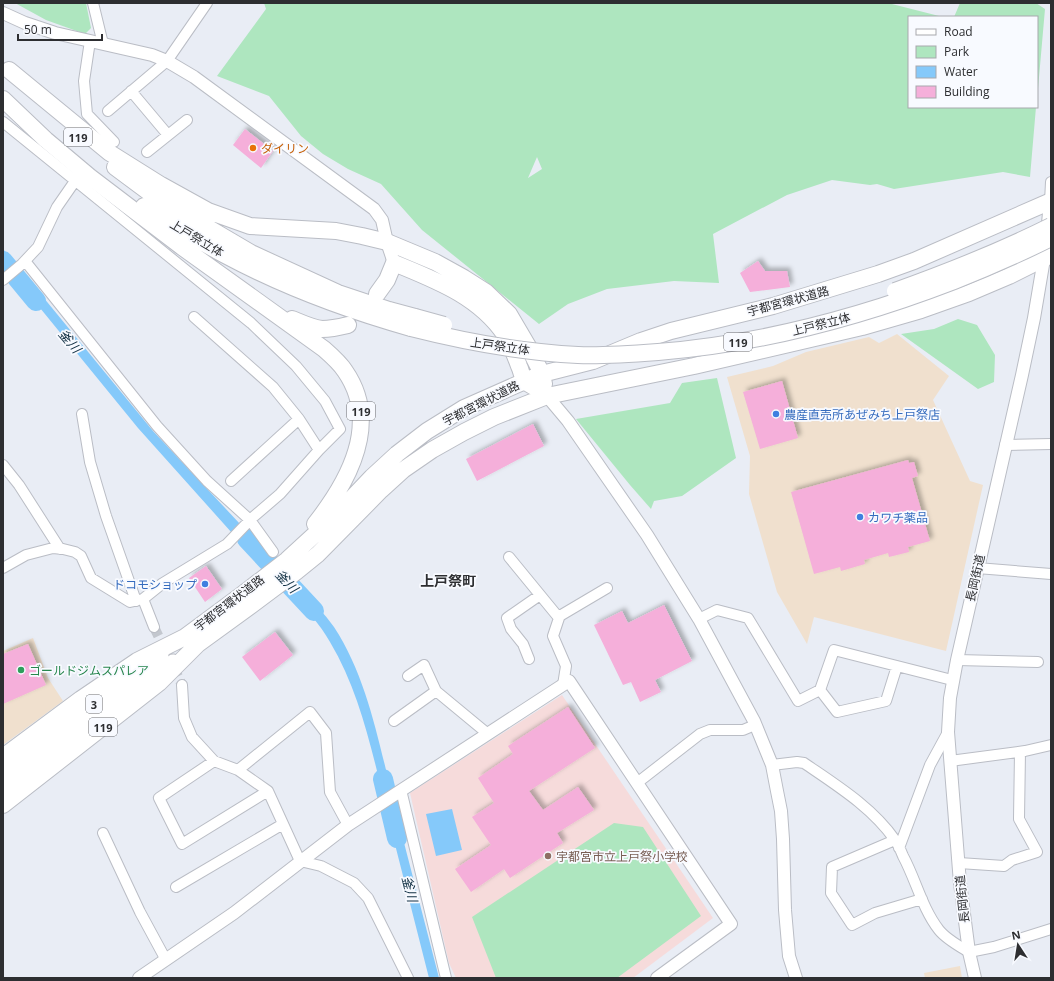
<svg xmlns="http://www.w3.org/2000/svg" width="1054" height="981" viewBox="0 0 1054 981" font-family="'Open Sans','Noto Sans JP',sans-serif">
	<style>
		.commercial { fill: #f0e0ce }
		.education { fill: #f6dbdb }
		.green { fill: #aee6bf; fill-rule: evenodd }
		.water { fill: #85c9fa }
		.lines { fill: none; stroke-linecap: round; stroke-linejoin: round }
		.river { stroke: #85c9fa; stroke-width: 20 }
		.building { fill: #f5afda; filter: url(#shadow) }
		.minor-tunnel { stroke: #c3c7ce; stroke-width: 10; stroke-dasharray: 10 5; stroke-linecap: butt }
		.minor-casing { stroke: #babdc5; stroke-width: 12 }
		.tertiary-casing { stroke: #babdc5; stroke-width: 14 }
		.primary-casing { stroke: #babdc5; stroke-width: 17 }
		.trunk-casing { stroke: #babdc5; stroke-width: 18 }
		.minor { stroke: #fff; stroke-width: 10 }
		.tertiary { stroke: #fff; stroke-width: 12 }
		.primary { stroke: #fff; stroke-width: 15 }
		.trunk { stroke: #fff; stroke-width: 16 }
		.trunk-bridge-casing { stroke: #babdc5; stroke-width: 18; stroke-linecap: butt }
		.trunk-bridge { stroke: #fff; stroke-width: 16 }
		.food-dot { fill: #e8710a; stroke: #f8faff; stroke-width: 1.5 }
		.shop-dot { fill: #3f7fe0; stroke: #f8faff; stroke-width: 1.5 }
		.leisure-dot { fill: #2e9e5b; stroke: #f8faff; stroke-width: 1.5 }
		.education-dot { fill: #8d6e63; stroke: #f8faff; stroke-width: 1.5 }
		.labels { text-anchor: middle; dominant-baseline: central; stroke-width: 3.5; stroke-linejoin: round; paint-order: stroke }
		.shield { fill: #f8faff; stroke: #6a6b6f; stroke-width: 1 }
		.shield-label { font-size: 11px; font-weight: bold; fill: #2d2e31 }
		.food-label { font-size: 12px; fill: #c56008; stroke: #f8faff; text-anchor: start }
		.street-label { font-size: 12px; fill: #2d2e31; stroke: #f8faff }
		.shop-label { font-size: 12px; fill: #366cbe; stroke: #f8faff; text-anchor: start }
		.leisure-label { font-size: 12px; fill: #27864d; stroke: #f8faff; text-anchor: start }
		.education-label { font-size: 12px; fill: #785e54; stroke: #f8faff; text-anchor: start }
		.water-label { font-size: 13px; font-style: italic; fill: #0f2e42; stroke: #f8faff }
		.quarter-label { font-size: 14px; font-weight: bold; fill: #2d2e31; stroke: #f8faff }
	</style>
	<defs>
		<filter id="shadow"><feDropShadow dx="3.5" dy="-3.5" stdDeviation="2" flood-color="#0004"/></filter>
	</defs>
	<rect width="100%" height="100%" fill="#e9edf5"/>
	<!-- commercial -->
	<path class="commercial" d="M897,334l52,42 -16,24 37,81 13,4 -37,166 -132,-34 -7,27 -30,-52 -28,-98 1,-38 -23,-79 46,-11 33,-14 63,-15 10,6z
		M33,638l15,40 15,23 -60,44v-94z
		M960,966l2,12h-37l-1,-5z"/>
	<!-- education -->
	<path class="education" d="M562,695l151,223 -80,60h-177l-7,-15 -39,-170z"/>
	<!-- green -->
	<path class="green" d="M15,3h71l5,25 -6,6 -39,-14z
		M264,3h624l55,14h-34v90h127l-6,70 -27,-5 -109,17 -17,-5 -7,1 -38,-5 -45,15 -74,39 6,49 -45,-2 -67,8 -39,15 -29,20 -117,-94 -41,-46 -33,-15 -25,-15 -22,-18 -32,-40 -52,-20 49,-67zM537,157l5,12 -14,9z
		M960,3h76l9,6 -8,91v-83h-83z
		M958,319l19,6 18,30 -1,27 -16,7 -77,-55 33,-5z
		M717,378l19,80 -54,38 -28,5 -3,8 -21,-24 -54,-66 94,-16 12,-20z
		M614,823l29,4 58,89 -84,62h-121l-24,-61z"/>
	<!-- water -->
	<path class="water" d="M3,249l13,15 -9,7 -4,-6z
		M25,275l128,156 87,93 -8,9 -94,-105 -120,-147z
		M247,531l23,25 -10,8 -22,-24z
		M300,588c12,13 24,25 34,39 32,49 43,108 57,163l-8,5c-13,-52 -25,-106 -53,-153 -10,-18 -24,-33 -39,-47z
		M395,808l42,162 2,8h-10l-42,-165z
		M452,809l10,41 -26,6 -10,-42z"/>
	<g class="lines">
		<!-- river -->
		<path class="river" d="M3,261l33,40
			M247,539l67,72
			M383,779l14,59"/>
	</g>
	<!-- building -->
	<path class="building" d="M245,129l28,22 -12,17 -28,-23z
		M758,261l7,10h22l3,16 -40,5 -10,-19z
		M782,381l16,57 -38,11 -17,-57z
		M533,424l11,22 -67,35 -11,-22z
		M908,460l1,3 5,-1 4,14 -6,2 18,63 -22,6 1,5 -20,5 -1,-4 -24,7 1,4 -24,7 -1,-4 -26,7 -23,-82z
		M206,566l16,23 -17,13 -16,-24z
		M664,605l28,56 -37,19 6,12 -21,10 -9,-20 -8,3 -29,-60 28,-14 6,12z
		M275,632l18,23 -33,26 -18,-24z
		M28,644l18,41 -43,19v-50z
		M568,707l27,41 -66,43 14,19 35,-23 16,23 -37,23 6,10 -53,35 -6,-9 -33,23 -16,-23 36,-24 -19,-28 22,-14 -16,-25 35,-24 -5,-8z"/>
	<g class="lines">
		<!-- minor-tunnel -->
		<path class="minor-tunnel" d="M154,627l28,58"/>
		<!-- minor casing -->
		<g class="minor-casing">
			<path id="minor" d="M93,3l10,41
				M90,41l-6,40 3,33 27,28
				M131,91l37,44
				M108,111l59,-50 40,-58
				M3,122l248,201 45,43 29,35 15,28 -21,21
				M147,152l40,-32
				M1050,202l1,-20
				M25,261l132,165 50,55 43,39 23,32
				M3,280l19,-16 16,-17 19,-40 18,-26
				M82,414l8,48 16,54 30,85
				M1005,445l46,-1
				M3,465l16,20 41,64
				M231,481l68,-62
				M509,557l50,61 -6,18 13,30 -3,19
				M3,568l23,-13 27,-7 10,1 12,3 6,4 10,22 39,24 13,-3 11,28
				M977,568l74,6
				M143,599l20,-16 64,-39 25,-26 28,-24 39,-44 -20,-31 -26,-32 -79,-70
				M558,617l49,-29
				M699,619l18,-9 31,8 50,83 22,-11 14,-40 118,30
				M529,659l-6,-15 -12,-15 -4,-11 33,-23
				M957,660l81,2
				M408,676l16,-11 12,26 52,43
				M182,685l2,33 8,19 22,24 24,9 30,21 32,70 21,5 33,17 14,15 40,80
				M820,690l17,22 49,-11 11,-35
				M394,721l42,-30
				M214,761l-55,37 23,46 86,-53
				M950,761l75,-10 26,-6
				M772,765l25,-3 7,1c32,22 68,44 91,77 3,4 6,11 8,16 13,24 19,52 36,74 7,9 20,16 30,22l25,-5 57,-18
				M238,770l72,-58 16,21 4,59 18,33
				M637,783l63,-49 10,-4h33l12,-5
				M401,790l45,188
				M103,833l37,79 26,48
				M895,840l-63,27 -1,26 21,32 23,-12 47,-14
				M899,848l31,-83 18,-33
				M959,863l45,3 8,-6 25,-8 -18,-33 1,-67
				M176,887l107,-63"/>
		</g>
		<!-- tertiary casing -->
		<g class="tertiary-casing">
			<path id="tertiary" d="M3,13l22,10 30,10 97,22 15,6 27,16 180,132 8,11 5,22 7,21
				M1047,234l3,-32
				M547,396l21,25 79,114 52,84 55,102 18,44 5,26 4,20 2,28 2,71 4,46 7,22
				M139,978l95,-65 114,-88 221,-144 162,243 -74,54
				M975,978l-6,-26 -9,-69 -12,-151 2,-34 7,-38 65,-285 12,-57 11,-65"/>
		</g>
		<!-- primary casing -->
		<g class="primary-casing">
			<path id="primary" d="M3,771l158,-117
				M3,787l170,-125"/>
		</g>
		<!-- trunk casing -->
		<g class="trunk-casing">
			<path id="trunk" d="M9,70l101,83 51,32 47,26 42,15 86,5 26,5 25,6 48,20 29,16 22,14 23,22 20,34 13,26 2,10
				M3,99l43,41 44,37 92,70 142,102c8,7 16,14 21,22 36,52 4,110 -30,153
				M115,167l39,29 97,57 87,40 51,17 26,7
				M144,206c26,17 53,34 81,49 58,31 122,55 186,73
				M377,294l10,-14 7,-17c41,17 85,33 111,72 6,9 10,20 14,31 2,4 3,10 5,14 2,3 7,5 10,7
				M292,319c10,4 20,9 30,10 9,0 18,-2 26,-4
				M3,757l78,-58 56,-38 48,-24 58,-43 44,-34 48,-44 37,-39 25,-23 30,-23 37,-23 61,-27 17,-7 51,-13 48,-20 30,-10 102,-25 105,-32 36,-13 137,-60
				M3,805l156,-122 39,-39 55,-40 44,-33 21,-17 63,-64 22,-20 29,-20 32,-18 30,-15 53,-21 147,-30 168,-39 59,-17 48,-17 40,-17 42,-21"/>
		</g>
		<!-- minor -->
		<use href="#minor" class="minor"/>
		<!-- tertiary -->
		<use href="#tertiary" class="tertiary"/>
		<!-- primary -->
		<use href="#primary" class="primary"/>
		<!-- trunk -->
		<use href="#trunk" class="trunk"/>
		<!-- trunk-bridge casing -->
		<g class="trunk-bridge-casing">
			<path id="trunk-bridge" d="M895,291c53,-19 106,-40 156,-65
				M415,317l29,8
				M411,328c55,14 110,24 167,27 26,1 53,-1 80,-3 102,-8 200,-34 296,-71 33,-13 65,-27 97,-43"/>
		</g>
		<!-- trunk-bridge -->
		<use href="#trunk-bridge" class="trunk-bridge"/>
	</g>
	<!-- markers -->
	<circle class="food-dot" cx="253" cy="148" r="4"/>
	<g class="shop-dot">
		<circle cx="776" cy="414" r="4"/>
		<circle cx="860" cy="517" r="4"/>
		<circle cx="205" cy="584" r="4"/>
	</g>
	<circle class="leisure-dot" cx="21" cy="670" r="4"/>
	<circle class="education-dot" cx="548" cy="856" r="4"/>
	<g class="labels">
		<!-- shield labels -->
		<g class="shield">
			<rect x="64" y="128" width="28" height="18" rx="3"/>
			<rect x="724" y="333" width="28" height="18" rx="3"/>
			<rect x="347" y="402" width="28" height="18" rx="3"/>
			<rect x="86" y="695" width="16" height="18" rx="3"/>
			<rect x="89" y="718" width="28" height="18" rx="3"/>
		</g>
		<g class="shield-label">
			<text x="78" y="137">119</text>
			<text x="738" y="342">119</text>
			<text x="361" y="411">119</text>
			<text x="94" y="704">3</text>
			<text x="103" y="727">119</text>
		</g>
		<!-- food labels -->
		<g class="food-label">
			<text x="261" y="148">ダイリン</text>
		</g>
		<!-- street labels -->
		<g class="street-label">
			<text transform="translate(197 238) rotate(31)">上戸祭立体</text>
			<text transform="translate(788 301) rotate(-15)">宇都宮環状道路</text>
			<text transform="translate(821 324) rotate(-14)">上戸祭立体</text>
			<text transform="translate(500 346) rotate(8)">上戸祭立体</text>
			<text transform="translate(481 403) rotate(-27)">宇都宮環状道路</text>
			<text transform="translate(975 578) rotate(-77)">長岡街道</text>
			<text transform="translate(229 603) rotate(-37)">宇都宮環状道路</text>
			<text transform="translate(962 899) rotate(-96)">長岡街道</text>
		</g>
		<!-- shop labels -->
		<g class="shop-label">
			<text x="784" y="414">農産直売所あぜみち上戸祭店</text>
			<text x="868" y="517">カワチ薬品</text>
			<text x="197" y="584" text-anchor="end">ドコモショップ</text>
		</g>
		<!-- leisure labels -->
		<g class="leisure-label">
			<text x="29" y="670">ゴールドジムスパレア</text>
		</g>
		<!-- education labels -->
		<g class="education-label">
			<text x="556" y="856">宇都宮市立上戸祭小学校</text>
		</g>
		<!-- water labels -->
		<g class="water-label">
			<text transform="translate(70 341) rotate(50)">釜川</text>
			<text transform="translate(287 581) rotate(47)">釜川</text>
			<text transform="translate(410 889) rotate(76)">釜川</text>
		</g>
		<!-- quarter labels -->
		<g class="quarter-label">
			<text x="448" y="580">上戸祭町</text>
		</g>
	</g>
	<!-- border -->
	<rect width="1054" height="981" fill="none" stroke="#2d2e31" stroke-width="8"/>
	<!-- legend -->
	<rect x="908" y="16" width="130" height="92" fill="#f8faff" stroke="#a7a8ad"/>
	<rect x="916" y="29" width="20" height="6" fill="#ffffff" stroke="#a7a8ad"/>
	<text x="944" y="36" font-size="12" fill="#2d2e31">Road</text>
	<rect x="916" y="46" width="20" height="12" fill="#aee6bf" stroke="#a7a8ad"/>
	<text x="944" y="56" font-size="12" fill="#2d2e31">Park</text>
	<rect x="916" y="66" width="20" height="12" fill="#85c9fa" stroke="#a7a8ad"/>
	<text x="944" y="76" font-size="12" fill="#2d2e31">Water</text>
	<rect x="916" y="86" width="20" height="12" fill="#f5afda" stroke="#a7a8ad"/>
	<text x="944" y="96" font-size="12" fill="#2d2e31">Building</text>
	<!-- north arrow -->
	<g transform="translate(1018 945) rotate(348)" stroke="#f8faff" stroke-width="3" paint-order="stroke">
	<path d="M0-3L7 15L0 10L-7 15Z" fill="#2d2e31"/>
	<text y="-6" font-size="11" font-weight="bold" text-anchor="middle" fill="#2d2e31">N</text>
	</g>
	<!-- scale -->
	<path d="M18 34v6h84v-6" fill="none" stroke="#2d2e31" stroke-width="2"/>
	<text x="24" y="34" font-size="12" fill="#2d2e31" stroke="#f8faff" stroke-width="3" paint-order="stroke">50 m</text>
</svg>
